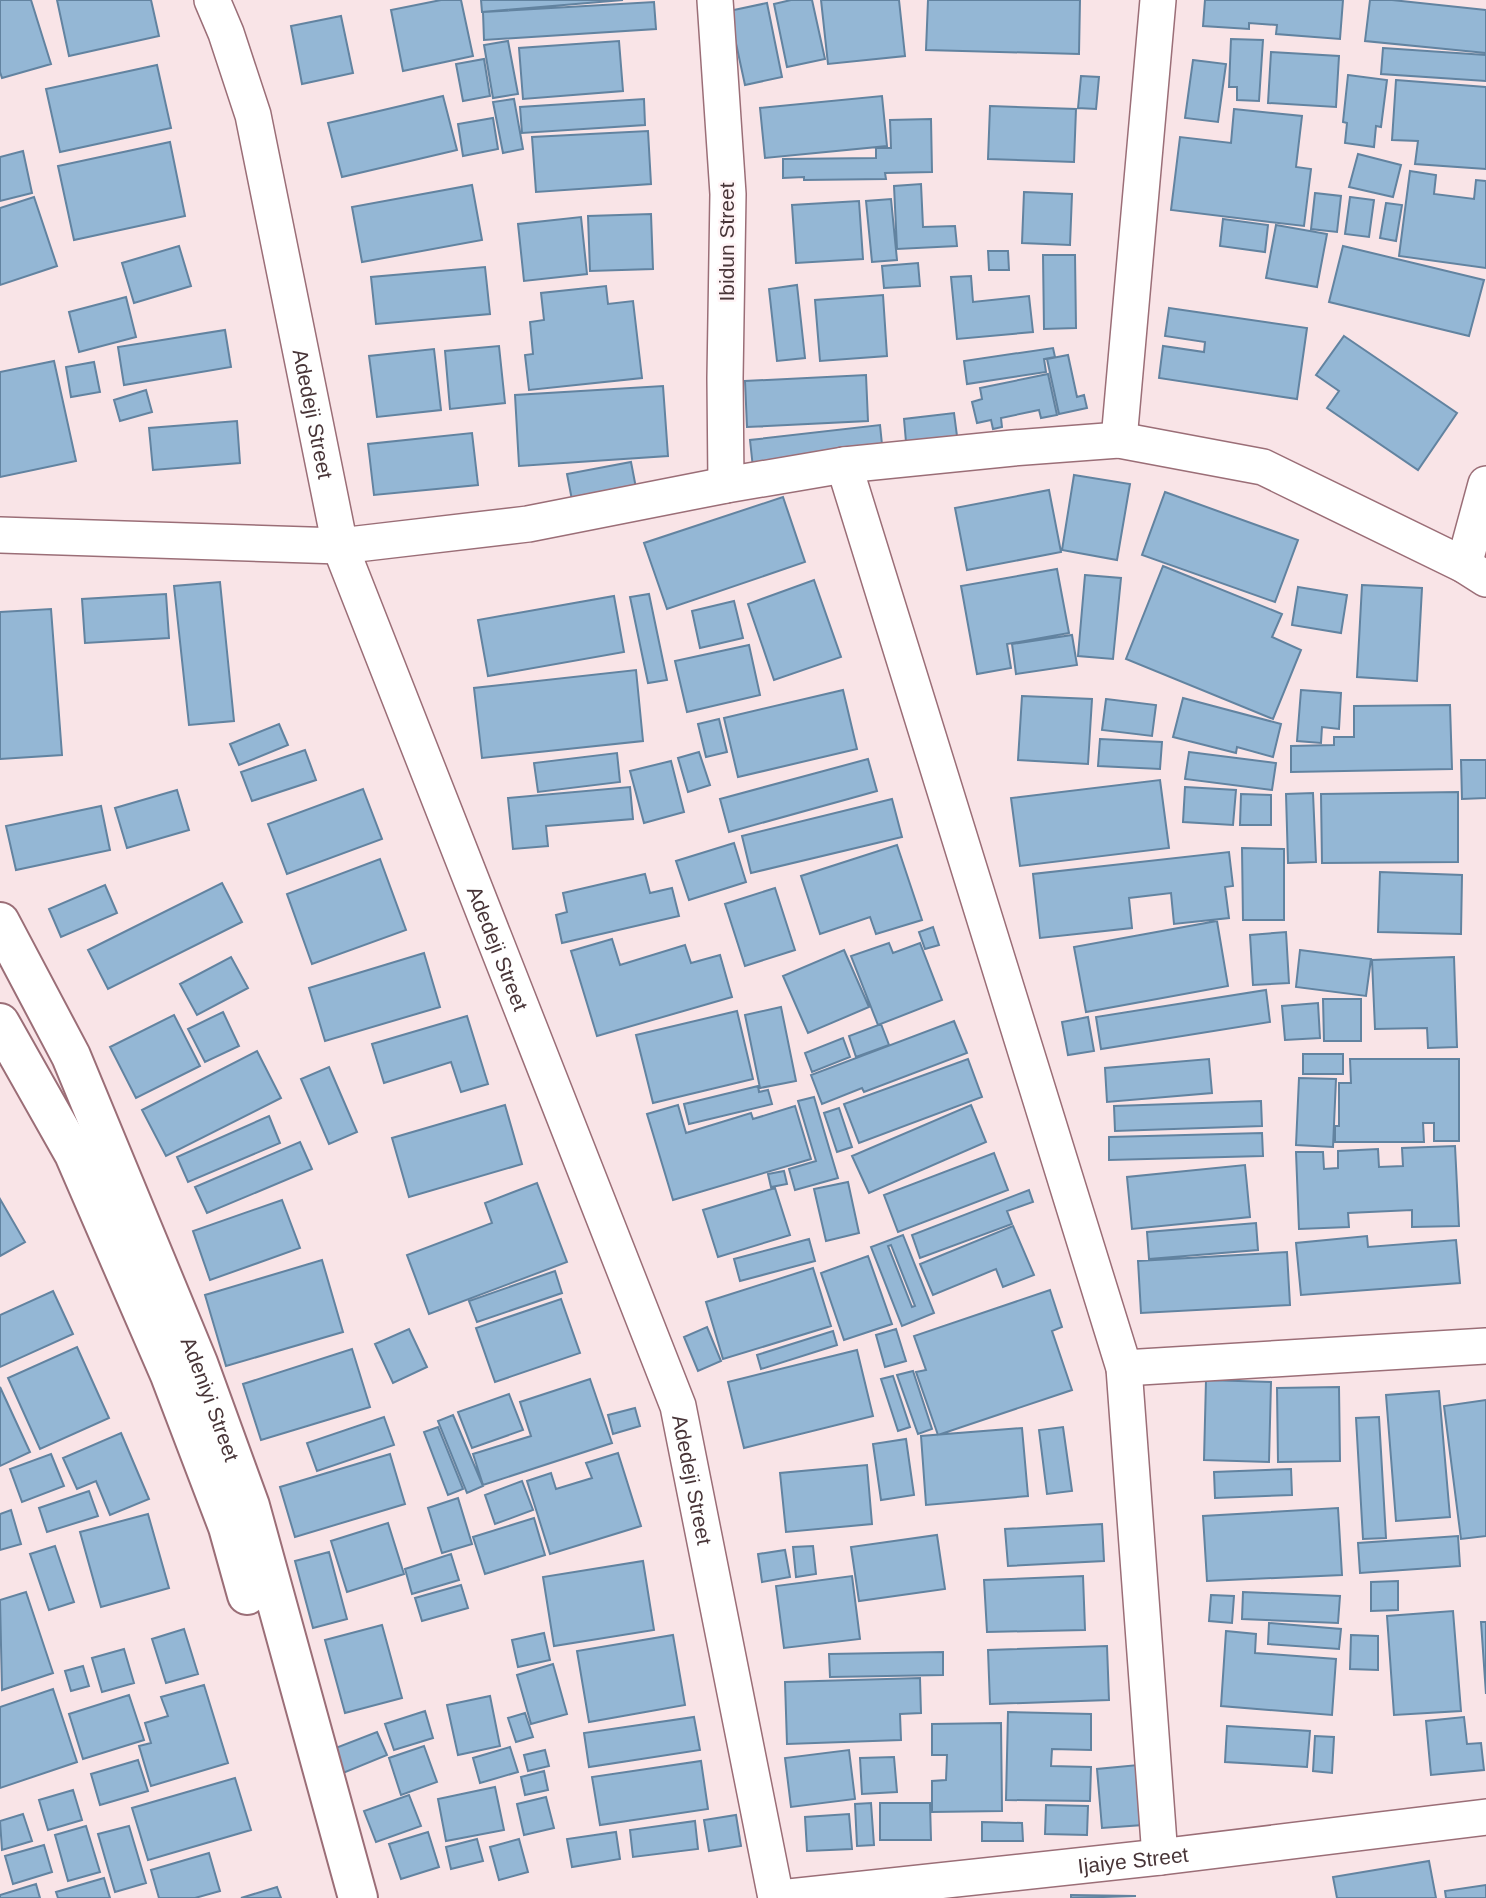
<svg xmlns="http://www.w3.org/2000/svg" width="1486" height="1898" viewBox="0 0 1486 1898" font-family="Arial,sans-serif">
	<style>
		.building { fill: #94b7d5; stroke: #6283a0; stroke-width: 2; fill-rule: evenodd }
		.lines { fill: none; stroke-linecap: round; stroke-linejoin: round }
		.street-casing { stroke: #9b6e77; stroke-width: 38 }
		.secondary-casing { stroke: #9b6e77; stroke-width: 42 }
		.street { stroke: #fff; stroke-width: 35 }
		.secondary { stroke: #fff; stroke-width: 38 }
		.labels { text-anchor: middle; dominant-baseline: central; stroke-width: 5; stroke-linejoin: round; paint-order: stroke }
		.street-label { font-size: 21px; fill: #483538; stroke: #fff4f6 }
	</style>
	<rect width="100%" height="100%" fill="#f9e4e7"/>
	<!-- building -->
	<path class="building" d="M0,0h31l20,64 -49,14 -2,-6z
		M57,0h94l8,36 -90,20z
		M441,0h20l12,56 -70,15 -12,-61z
		M481,0h142l-141,12z
		M791,0h21l13,59 -38,8 -13,-63z
		M821,0h78l6,56 -77,8z
		M928,0h152l-1,54 -153,-4z
		M1205,0h138l-3,39 -64,-5 1,-9 -28,-2v6l-46,-3z
		M1370,0h22l94,10v43l-121,-12z
		M654,2l2,27 -172,11 -1,-28z
		M767,3l15,74 -37,8 -16,-74z
		M341,16l12,57 -51,11 -11,-58z
		M1231,39l32,1 -4,61 -22,-1v-13h-8z
		M508,41l10,53 -25,4 -9,-53z
		M619,41l4,50 -100,8 -4,-51z
		M1383,48l103,7v26l-105,-7z
		M1271,52l68,4 -3,51 -68,-4z
		M484,59l6,37 -27,5 -7,-37z
		M1193,60l33,4 -8,58 -33,-4z
		M157,65l14,63 -111,24 -14,-63z
		M1348,75l39,5 -6,47 -5,-1 -2,21 -29,-4 2,-20 -4,-1z
		M1081,76l18,1 -3,32 -18,-1z
		M1396,80l90,7v82l-71,-5 3,-23 -26,-1z
		M443,96l14,54 -115,27 -14,-54z
		M882,96l5,50 -122,12 -5,-50z
		M514,99l9,50 -20,4 -10,-51z
		M644,99l1,26 -123,8 -2,-26z
		M990,106l86,3 -2,53 -86,-3z
		M1234,109l68,7 -6,51 15,2 -7,57 -133,-16 9,-73 51,6z
		M493,118l5,31 -35,7 -5,-32z
		M931,119l1,53 -47,1 1,6 -82,1v-3l-21,1v-19l93,-1v-10h15l-1,-28z
		M648,131l3,53 -115,8 -4,-55z
		M170,142l15,74 -111,24 -16,-74z
		M23,151l9,42 -32,8v-44z
		M1358,154l43,11 -8,32 -44,-10z
		M1410,171l26,4 -2,19 40,5 2,-19 10,1v87l-87,-12z
		M921,184l2,43 32,-1 2,20 -60,3 -3,-63z
		M472,185l10,55 -120,22 -10,-55z
		M1024,192l48,2 -2,51 -48,-2z
		M1315,193l26,3 -4,36 -26,-3z
		M34,197l23,69 -57,19v-77z
		M1350,197l24,3 -5,37 -24,-3z
		M891,199l6,61 -25,2 -6,-61z
		M859,201l4,58 -67,4 -4,-58z
		M1386,203l16,2 -6,36 -16,-3z
		M651,214l2,55 -63,2 -2,-55z
		M581,217l6,57 -63,7 -6,-57z
		M1223,219l45,6 -3,27 -45,-6z
		M1276,225l51,9 -10,53 -51,-9z
		M179,246l12,40 -57,17 -12,-40z
		M1343,246l141,34 -15,56 -140,-34z
		M988,251h20l1,19h-20z
		M1043,255h32l1,73 -32,1z
		M918,263l2,23 -36,2 -2,-22z
		M485,267l5,47 -114,10 -5,-47z
		M971,276l2,26 56,-6 4,36 -76,7 -6,-62z
		M797,285l8,73 -28,3 -8,-72z
		M606,286l2,18 25,-3 9,77 -113,12 -4,-35 8,-1 -3,-32 14,-2 -3,-27z
		M883,295l4,61 -67,5 -5,-61z
		M126,297l10,40 -57,15 -10,-40z
		M1169,308l138,20 -10,71 -138,-21 4,-32 41,6 1,-10 -40,-6z
		M225,330l6,37 -107,18 -6,-38z
		M1344,336l113,77 -39,57 -91,-62 12,-17 -23,-16z
		M499,346l6,57 -55,6 -5,-58z
		M1053,348l2,9 -11,2 2,13 -79,12 -3,-23z
		M434,349l7,61 -64,7 -8,-61z
		M1068,355l9,42 7,-2 3,13 -28,6 -12,-55z
		M54,361l22,100 -76,16v-105z
		M94,362l6,30 -29,5 -5,-30z
		M1048,374l9,41 -16,3 -2,-8 -38,8 1,9 -9,2 -2,-9 -14,3 -5,-21 10,-3 -2,-11z
		M866,375l2,46 -121,6 -2,-46z
		M663,386l5,70 -149,10 -4,-71z
		M146,390l6,22 -32,9 -6,-21z
		M954,413l3,23 -51,6 -2,-23z
		M237,421l3,42 -87,7 -4,-42z
		M880,425l3,29 -130,14 -3,-28z
		M472,433l6,52 -104,10 -6,-51z
		M631,462l5,26 -64,12 -5,-26z
		M1074,475l56,9 -13,76 -55,-10z
		M1049,490l12,62 -94,18 -12,-62z
		M1165,492l133,48 -23,62 -133,-47z
		M783,497l22,65 -138,47 -23,-66z
		M1163,566l119,48 -10,23 29,13 -28,69 -147,-60z
		M1057,569l12,64 -62,11 4,24 -34,6 -16,-88z
		M1085,575l36,3 -8,81 -35,-3z
		M814,580l27,77 -67,23 -26,-76z
		M220,582l14,139 -45,4 -15,-139z
		M1362,585l60,3 -5,93 -60,-4z
		M1298,587l49,8 -6,38 -49,-8z
		M166,594l3,44 -84,5 -3,-44z
		M649,594l18,86 -19,3 -18,-86z
		M614,596l10,56 -136,24 -10,-56z
		M734,601l9,37 -43,10 -8,-37z
		M51,609l11,146 -62,4v-147z
		M1072,635l5,30 -61,9 -4,-30z
		M749,645l11,50 -73,17 -12,-51z
		M636,670l7,71 -161,17 -8,-70z
		M843,690l14,59 -119,28 -14,-59z
		M1301,690l40,3 -2,36 -17,-2 -1,16 -24,-2z
		M1022,696l70,3 -4,65 -70,-4z
		M1183,698l98,26 -8,33 -36,-10 -1,6 -63,-16z
		M1106,699l50,6 -4,31 -50,-6z
		M1450,705l2,64 -161,3v-26l43,-1v-8h20v-31z
		M719,719l8,33 -21,5 -8,-33z
		M279,724l9,21 -49,20 -9,-21z
		M1100,739l62,3 -2,27 -62,-3z
		M305,750l11,30 -64,21 -11,-29z
		M699,752l11,33 -22,7 -10,-34z
		M1189,752l87,11 -4,27 -87,-11z
		M617,753l3,29 -82,10 -4,-29z
		M868,759l9,32 -148,41 -9,-33z
		M1461,760h25v38l-24,1z
		M671,761l13,51 -40,11 -14,-52z
		M1160,780l9,68 -149,18 -9,-68z
		M630,787l3,32 -87,7 2,20 -35,3 -5,-51z
		M1185,787l51,3 -3,35 -50,-3z
		M363,789l19,50 -95,35 -19,-50z
		M177,790l12,40 -62,18 -12,-40z
		M1458,792v70l-136,1 -1,-69z
		M1313,793l3,69 -28,1 -2,-69z
		M1241,794l30,1v30h-31z
		M892,799l10,38 -151,36 -9,-37z
		M101,806l9,44 -94,20 -10,-44z
		M734,843l12,39 -57,18 -13,-39z
		M897,845l25,75 -46,14 -6,-17 -50,17 -19,-58z
		M1242,848l42,1v71h-41z
		M1229,852l4,34 -8,1 4,31 -55,6 -3,-31 -42,5 3,30 -92,10 -7,-64z
		M380,859l26,71 -94,34 -25,-70z
		M1380,872l82,3 -1,59 -83,-2z
		M645,874l5,19 22,-5 7,28 -117,27 -6,-28 11,-3 -4,-19z
		M222,883l20,39 -134,67 -20,-39z
		M105,885l12,28 -56,24 -12,-28z
		M775,888l20,62 -50,16 -20,-62z
		M1217,921l11,65 -142,26 -12,-65z
		M933,927l6,18 -14,4 -6,-17z
		M1286,932l3,51 -36,2 -3,-50z
		M612,939l8,26 65,-20 6,18 29,-8 12,42 -135,39 -26,-85z
		M889,943l4,10 27,-10 22,57 -64,25 -27,-69z
		M844,950l25,57 -61,26 -25,-57z
		M1300,950l71,9 -5,37 -70,-9z
		M424,953l16,54 -115,34 -16,-53z
		M231,957l17,31 -51,27 -17,-31z
		M1454,957l3,90 -29,1 -1,-20 -52,1 -3,-69z
		M1266,990l4,32 -169,27 -5,-32z
		M1323,999h38v42h-37z
		M1318,1003l2,35 -35,2 -3,-34z
		M781,1007l15,74 -36,7 -15,-73z
		M737,1011l16,68 -100,24 -17,-68z
		M223,1012l16,34 -34,16 -17,-33z
		M174,1015l26,51 -64,32 -26,-51z
		M467,1016l21,68 -27,8 -10,-30 -67,21 -12,-39z
		M1088,1017l6,34 -26,4 -6,-33z
		M954,1021l13,32 -103,39 -2,-4 -40,16 -11,-29z
		M881,1024l8,21 -33,12 -7,-21z
		M843,1038l7,19 -38,15 -7,-19z
		M257,1051l24,47 -115,58 -24,-46z
		M1303,1054h40v20h-40z
		M968,1059l14,38 -123,46 -15,-39z
		M1209,1059l3,34 -105,9 -2,-34z
		M1350,1059h109v82h-25v-18h-11l1,19h-89v-16h4v-43h12z
		M329,1067l28,65 -28,12 -28,-65z
		M1299,1078l37,1 -3,68 -37,-2z
		M758,1086l1,6 9,-2 4,14 -83,20 -5,-20z
		M814,1097l24,81 -43,12 -6,-21 27,-8 -18,-60z
		M1261,1101l1,25 -147,5 -1,-25z
		M505,1105l17,59 -113,33 -17,-59z
		M678,1105l8,28 65,-20 2,6 42,-13 16,53 -138,41 -26,-86z
		M971,1105l15,37 -117,51 -17,-37z
		M839,1108l13,39 -15,5 -13,-39z
		M269,1116l11,27 -92,39 -11,-25z
		M1262,1133l1,23 -154,4v-23z
		M300,1142l12,27 -105,44 -12,-26z
		M1455,1146l4,80 -47,1v-17l-64,3 1,14 -50,2 -3,-77h27l1,17 14,-1v-17l40,-2 1,18 24,-1 -1,-18z
		M994,1153l14,37 -110,42 -14,-37z
		M1245,1165l5,52 -118,12 -5,-52z
		M784,1171l3,13 -16,3 -3,-13z
		M848,1182l11,51 -33,8 -12,-52z
		M537,1183l30,79 -138,52 -22,-59 85,-32 -7,-20z
		M775,1188l15,47 -72,22 -15,-47z
		M1029,1190l4,12 -26,9 5,13 -92,34 -8,-23z
		M0,1199l25,43 -25,14z
		M282,1200l18,48 -90,32 -17,-49z
		M1256,1223l2,27 -109,9 -2,-27z
		M1013,1226l21,49 -31,12 -7,-18 -63,26 -13,-31z
		M903,1235l31,78 -32,13 -31,-79zM891,1245l24,61 -3,1 -24,-61z
		M1367,1236l1,11 88,-7 4,43 -159,12 -5,-52z
		M809,1239l6,22 -75,20 -6,-22z
		M1287,1252l3,53 -149,8 -3,-52z
		M868,1256l24,68 -48,16 -23,-67z
		M322,1260l21,72 -117,34 -21,-71z
		M813,1268l18,58 -108,33 -17,-57z
		M555,1271l7,22 -85,29 -8,-21z
		M1050,1290l12,37 -10,4 20,59 -134,45 -22,-63 10,-2 -12,-34z
		M53,1291l20,43 -73,33v-52z
		M561,1299l19,54 -85,29 -19,-54z
		M707,1327l14,34 -23,10 -14,-34z
		M409,1329l18,38 -34,16 -18,-39z
		M896,1329l10,32 -21,6 -9,-32z
		M833,1331l4,14 -76,24 -4,-14z
		M77,1347l32,71 -69,31 -32,-71z
		M352,1349l18,58 -109,33 -18,-56z
		M857,1350l16,66 -129,32 -16,-66z
		M913,1371l19,58 -14,5 -21,-59z
		M893,1376l17,51 -12,4 -17,-52z
		M590,1379l22,64 -129,42 -10,-31 58,-18 -11,-34z
		M1206,1380l65,2 -2,80 -65,-2z
		M0,1387l30,65 -30,14z
		M1339,1387l1,74 -62,1 -1,-74z
		M1439,1391l11,126 -54,4 -10,-126z
		M509,1394l14,36 -51,18 -14,-36z
		M1486,1400v136l-25,3 -17,-133z
		M635,1408l5,18 -27,8 -5,-19z
		M453,1415l30,71 -16,7 -29,-72z
		M384,1417l10,28 -77,26 -10,-28z
		M1379,1417l7,121 -23,1 -7,-121z
		M438,1427l25,62 -15,6 -24,-63z
		M1063,1427l9,64 -25,3 -8,-64z
		M1022,1428l6,68 -102,9 -5,-69z
		M121,1433l28,66 -39,16 -14,-34 -19,8 -14,-31z
		M906,1439l8,56 -33,5 -8,-56z
		M618,1453l23,73 -91,28 -23,-73 24,-8 5,16 36,-11 -6,-15z
		M51,1454l13,32 -42,16 -12,-33z
		M390,1454l15,50 -110,33 -15,-50z
		M867,1465l5,59 -86,8 -6,-59z
		M1291,1469l1,26 -77,3 -1,-26z
		M522,1481l11,29 -38,14 -10,-29z
		M89,1491l9,25 -51,16 -8,-24z
		M458,1498l14,46 -30,9 -14,-45z
		M1338,1508l4,67 -135,6 -4,-65z
		M11,1510l10,34 -21,6v-36z
		M148,1514l21,74 -68,19 -21,-75z
		M534,1518l11,37 -60,19 -12,-37z
		M388,1523l16,51 -57,18 -16,-51z
		M1102,1524l2,37 -96,5 -3,-37z
		M937,1535l8,54 -86,12 -8,-54z
		M1458,1536l2,30 -100,7 -2,-30z
		M55,1546l19,56 -25,8 -19,-56z
		M813,1546l3,28 -20,3 -3,-30z
		M785,1550l5,27 -28,5 -4,-28z
		M329,1552l18,67 -34,9 -18,-67z
		M451,1554l8,26 -47,14 -7,-25z
		M643,1561l11,69 -100,16 -11,-69z
		M852,1576l8,63 -76,9 -8,-62z
		M1083,1576l2,54 -98,2 -3,-52z
		M1398,1581v29l-27,1v-29z
		M461,1585l7,23 -46,13 -7,-23z
		M26,1592l27,81 -51,17 -2,-90z
		M1243,1592l97,4 -2,27 -96,-4z
		M1211,1595l23,1 -2,27 -23,-2z
		M1453,1611l8,100 -67,4 -7,-99z
		M1481,1622h5v72z
		M1269,1623l72,6 -2,20 -71,-5z
		M382,1625l20,73 -57,15 -20,-73z
		M184,1629l14,45 -32,9 -14,-44z
		M1226,1631l30,3 -1,19 81,6 -4,56 -111,-9z
		M544,1633l6,27 -32,7 -6,-27z
		M673,1635l12,70 -96,17 -12,-71z
		M1351,1635l27,1v34l-28,-1z
		M1107,1646l2,54 -119,4 -2,-54z
		M124,1649l10,34 -32,9 -10,-34z
		M943,1652v23l-113,2 -1,-23z
		M553,1664l14,50 -36,10 -14,-49z
		M83,1666l6,20 -18,5 -6,-20z
		M920,1678l1,35 -21,1 1,26 -114,4 -2,-62z
		M204,1685l24,78 -77,23 -12,-40 12,-3 -6,-20 23,-7 -7,-19z
		M53,1689l24,73 -77,26v-81z
		M129,1695l15,45 -61,19 -14,-45z
		M490,1696l10,50 -42,9 -11,-50z
		M425,1711l8,27 -39,12 -9,-26z
		M1008,1712l83,2v36l-39,-1 -1,17 40,1 -1,34 -84,-1z
		M525,1713l8,24 -17,5 -8,-24z
		M694,1717l6,33 -111,17 -5,-34z
		M1464,1717l3,27 14,-1 3,27 -53,5 -5,-54z
		M1001,1723l1,88 -70,1v-31l14,-1 1,-25h-15v-31z
		M1227,1726l83,5 -3,36 -82,-5z
		M377,1732l10,23 -44,18 -10,-24z
		M1315,1736l19,1 -2,36 -19,-2z
		M424,1746l13,36 -36,13 -12,-37z
		M510,1747l8,25 -38,11 -7,-25z
		M545,1750l4,16 -21,5 -4,-16z
		M849,1750l6,49 -64,8 -6,-49z
		M894,1757l3,35 -35,2 -2,-36z
		M138,1760l10,31 -48,14 -9,-31z
		M701,1761l7,48 -108,16 -8,-48z
		M1138,1765l5,60 -41,3 -5,-59z
		M544,1771l4,19 -23,5 -4,-18z
		M235,1778l16,52 -103,30 -16,-52z
		M495,1787l9,43 -58,11 -8,-42z
		M73,1790l9,30 -34,10 -9,-30z
		M409,1795l12,31 -45,16 -12,-31z
		M546,1797l8,31 -30,7 -7,-31z
		M871,1803l3,42 -17,1 -2,-42z
		M880,1803h50l1,37h-51z
		M1046,1805l42,1 -1,29 -42,-1z
		M23,1814l9,27 -30,9 -2,-29z
		M849,1814l3,35 -45,2 -2,-34z
		M736,1815l5,31 -32,5 -5,-31z
		M695,1821l3,28 -65,8 -3,-27z
		M982,1822l40,1 1,18h-41z
		M86,1826l14,46 -32,9 -13,-46z
		M129,1826l17,57 -31,9 -17,-58z
		M428,1832l11,35 -38,12 -12,-35z
		M616,1832l4,27 -48,8 -5,-28z
		M477,1839l6,22 -32,8 -5,-22z
		M519,1839l9,33 -29,8 -9,-33z
		M44,1845l8,27 -39,12 -8,-28z
		M209,1853l11,38 -25,7h-36l-8,-28z
		M1429,1861l7,37h-99l-4,-21z
		M104,1878l6,20h-52l-2,-6z
		M36,1884l4,14h-40v-3z
		M1486,1885v13h-40l-1,-7z
		M277,1887l4,11h-40z
		M1071,1895l65,1 -65,2z"/>
	<g class="lines">
		<!-- street casing -->
		<g class="street-casing">
			<g id="street">
				<path id="s1" d="M212,0l14,33 27,82 87,431 338,860 98,492"/>
				<path d="M715,0l13,194 -3,184 1,107"/>
				<path d="M1119,440l39,-440"/>
				<path d="M844,465l280,903 36,489"/>
				<path d="M0,535l340,11 188,-22 198,-39 118,-20 169,-17 106,-8 144,27 201,98 22,14"/>
				<path d="M1464,565l22,-81"/>
				<path d="M1124,1368l362,-22"/>
				<path id="s2" d="M780,1898l380,-41 326,-40"/>
			</g>
		</g>
		<!-- secondary casing -->
		<g class="secondary-casing">
			<g id="secondary">
				<path id="s3" d="M0,922l71,134 127,307 52,143 108,392"/>
				<path d="M0,1023l74,131 96,221 58,152 19,68"/>
			</g>
		</g>
		<!-- street -->
		<use href="#street" class="street"/>
		<!-- secondary -->
		<use href="#secondary" class="secondary"/>
	</g>
	<g class="labels">
		<!-- street labels -->
		<g class="street-label">
			<text transform="translate(726 242) rotate(-90)">Ibidun Street</text>
			<text stroke="none"><textPath href="#s1" startOffset="427">Adedeji Street</textPath></text>
			<text stroke="none"><textPath href="#s1" startOffset="994">Adedeji Street</textPath></text>
			<text stroke="none"><textPath href="#s3" startOffset="522">Adeniyi Street</textPath></text>
			<text stroke="none"><textPath href="#s1" startOffset="1561">Adedeji Street</textPath></text>
			<text stroke="none"><textPath href="#s2" startOffset="355">Ijaiye Street</textPath></text>
		</g>
	</g>
</svg>
